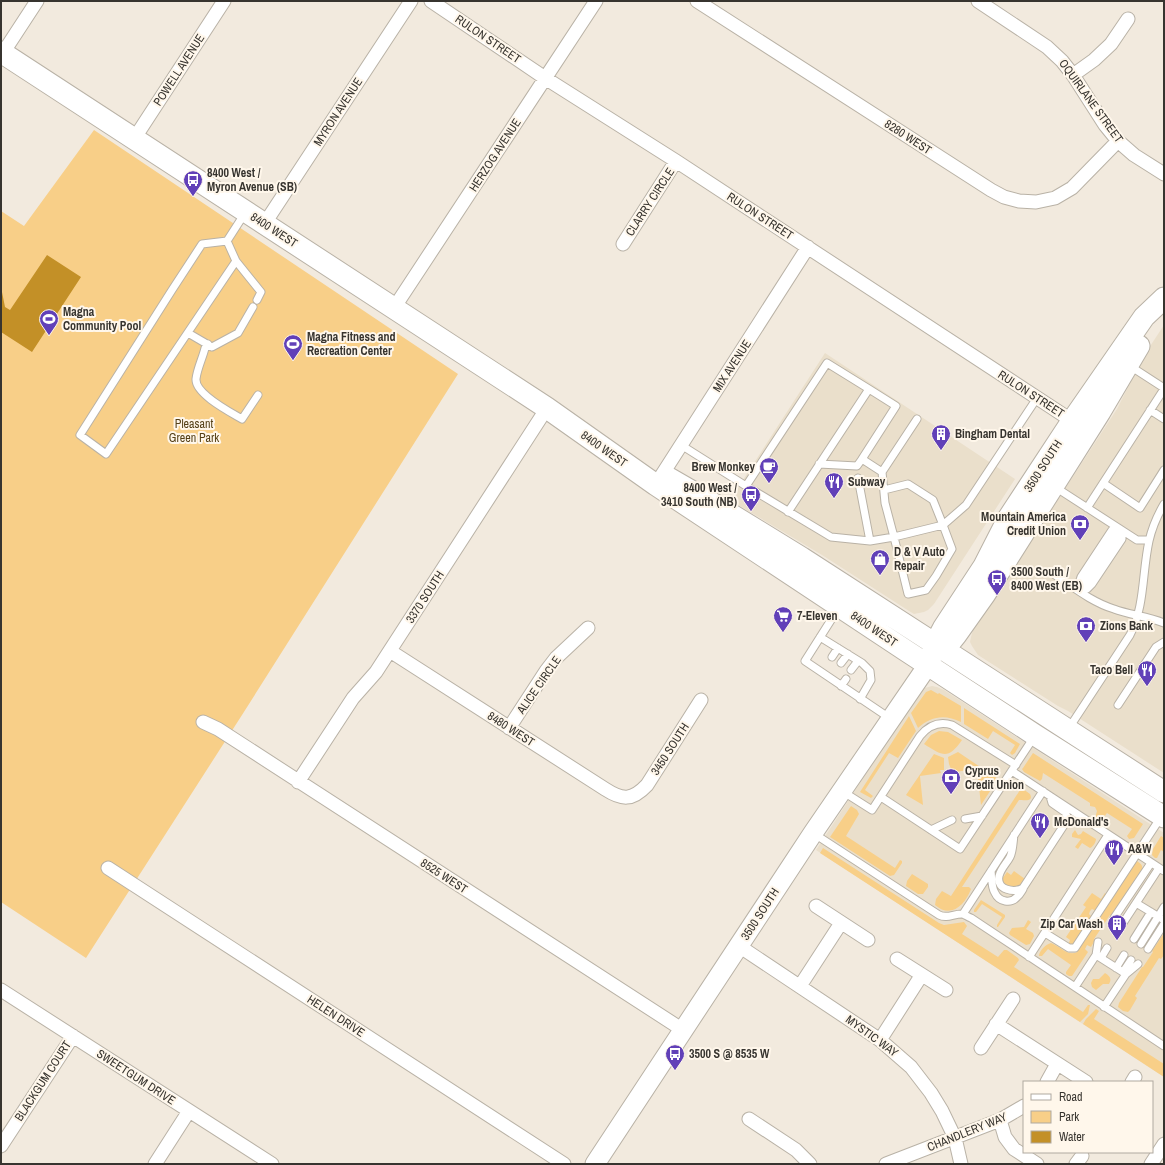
<svg xmlns="http://www.w3.org/2000/svg" width="1165" height="1165" viewBox="0 0 1165 1165" font-family="'Archivo Narrow',sans-serif">
	<style>
		.built { fill: #eadfcb }
		.green { fill: #f8cf88 }
		.water { fill: #c39027 }
		.lines { fill: none; stroke-linecap: round; stroke-linejoin: round }
		.lane-casing { stroke: #b9b2a6; stroke-width: 9 }
		.street-casing { stroke: #b9b2a6; stroke-width: 15 }
		.secondary-casing { stroke: #b9b2a6; stroke-width: 21 }
		.primary-casing { stroke: #b9b2a6; stroke-width: 23 }
		.lane { stroke: #fff; stroke-width: 7 }
		.street { stroke: #fff; stroke-width: 13 }
		.secondary { stroke: #fff; stroke-width: 19 }
		.primary { stroke: #fff; stroke-width: 21 }
		.labels { text-anchor: middle; dominant-baseline: central; stroke-width: 4; stroke-linejoin: round; paint-order: stroke }
		.street-label { font-size: 12px; fill: #37342f; stroke: #fff7eb }
		.poi-label { font-size: 12px; font-weight: bold; fill: #37342f; stroke: #fff7eb; text-anchor: start }
		.park-label { font-size: 12px; fill: #554017; stroke: #fff7eb }
	</style>
	<rect width="100%" height="100%" fill="#f2eade"/>
	<!-- built -->
	<path class="built" d="M1164,325v448l-96,-62 -10,-5 -80,-51 -6,-9 -2,-4 1,-5 2,-7 144,-221 26,-52z
		M825,353l190,126 -81,125 -6,6 -4,2 -10,2 -5,-3 -87,-56 -92,-55z
		M932,686l5,1 7,3 220,143v244l-348,-227 103,-157 6,-5z"/>
	<!-- green -->
	<path class="green" d="M94,130l364,244 -216,341 -156,243 -85,-56v-691l23,15z
		M931,690l7,4 1,-1 22,13v16c-16,-8 -30,-6 -43,6l-7,-15 15,-21z
		M964,708l56,36 -5,9 -3,2 -2,-2 5,-8 -22,-14 -5,8 -24,-15z
		M909,716l7,15 -18,27 -9,-5 -24,37 8,6 -2,2 -11,-6z
		M939,731l9,1 14,8c-14,20 -19,16 -38,4l7,-9z
		M958,752l40,27 -17,26 -4,-36 -23,3v-3h-3l-2,-5 -1,-7z
		M1033,753l110,71 -9,14 -5,1 -2,-3 5,-7 -25,-16 -3,4 -2,-1 -6,3 -1,-1 2,-7 -2,-4 -5,-1v-3l-47,-30 -1,6 -2,2 -16,-9 -2,-3 1,-1z
		M934,754l10,4v12h-4l1,3 -21,3 3,29 -17,-10z
		M1013,783h2l15,11c4,8 -6,6 -11,6l-57,87h7l2,2c-6,16 -20,30 -36,16l1,-6 6,-8 9,5 69,-106 -8,-5z
		M851,806l6,4 2,4 -13,22 49,32 5,-8 2,1v2l-8,12 -4,1 -60,-39z
		M1075,830l3,5 3,-1 2,-3 13,8c0,3 -3,8 -6,9l-8,-5 -4,6 -3,-2 6,-8 -9,-2v-3z
		M1161,836l3,2v14l-3,-2 -4,8h-2l-3,-3 1,-6z
		M823,848l116,75 5,2 20,-3 3,4 -5,8 36,23 6,-7h3l11,8 1,2 -5,7 69,45 5,-7h2l-2,9 -8,8 -260,-169z
		M1137,861c4,3 6,4 5,9l-30,46 -2,-1 -16,24 1,1 -4,7 -4,-2 -2,4 3,3 -16,24h-3l-3,-2v-2l5,-7 -23,-16 -6,7h-3c0,-5 7,-12 12,-13 9,3 17,14 26,9l58,-89z
		M1014,871l11,8c-7,11 -9,9 -20,7l-3,-7 5,-7 4,3z
		M912,874l16,10v3l-5,7h-5l-12,-8 1,-5z
		M1092,893l9,6 4,-6 1,1 -10,17 -4,-2 -2,2 -1,3 3,3 -19,28h-5l2,-5 -4,-3 20,-30 -3,-2z
		M981,900l24,15v2l-7,10h-1v-2l5,-8 -20,-13 -6,8h-2v-2z
		M1028,920l3,2 -5,7 7,4 1,3 -4,8 -4,1 -16,-10 -1,-2 3,-5 12,-1z
		M1164,933v22l-3,4 -2,-1 -24,38 2,2 -7,12 -2,2 -5,-1 -5,-4 1,-4 23,-36h1l10,-15 -1,-1z
		M1105,973c5,3 7,6 4,11h-6l-7,6 -4,-3 -1,-4 2,-4h6z
		M1096,1009l3,2 -5,8 70,45v13l-81,-53 3,-5z"/>
	<!-- water -->
	<path class="water" d="M47,255l34,22 -49,75 -31,-20v-45l4,20 5,3z"/>
	<g class="lines">
		<!-- lane casing -->
		<g class="lane-casing">
			<path id="lane" d="M227,241l-25,3 -30,46 -92,145 26,19 130,-193 -9,-20 18,-28
				M236,261l25,31 -4,8
				M188,333l24,14 26,-14 15,-26
				M208,344l-3,4c-2,9 -8,21 -9,31 -1,15 34,33 46,40l16,-24
				M1130,366l34,22
				M869,389l27,17 -34,53 20,13
				M1150,410l14,9
				M681,445l65,41
				M819,464l38,2 5,-7
				M858,478l12,63
				M1103,483l37,25 24,-38
				M1055,487l82,53h12
				M884,490l24,-6 25,16 10,25 -49,12 14,57 18,-4 10,-14 16,-27 -9,-24 23,-20 71,-107
				M1087,508l77,-119
				M788,512l81,-123 -42,-26 -81,123 85,51 39,4 24,-4 -9,-34 -3,-31 35,-53
				M1052,573c20,13 39,29 62,36 16,6 33,7 50,14
				M1080,591l-1,-8 2,-6 31,-47 5,-1h3
				M1080,591l7,-2 5,-5 30,-45v-5l-2,-5
				M1080,591l40,-62
				M838,609l-33,52 86,58
				M820,637l42,26 8,8 1,9 -11,19
				M832,657l6,-9
				M841,663l7,-9
				M851,670l7,-9
				M841,686l5,-7
				M1118,705l38,-58 8,-5
				M1069,728l61,-93c15,-29 12,-62 19,-94 3,-13 8,-25 15,-37
				M1012,771l152,100
				M842,791l30,19 48,-74c9,-11 19,-15 32,-11l64,40
				M881,797l79,52 74,-112
				M965,819l17,-3
				M931,830l21,-10
				M813,833l126,82c8,4 14,-1 23,-1 2,0 6,3 9,4l193,128
				M1014,835c-1,7 -1,16 -4,22 -3,6 -9,11 -11,19 -3,14 15,17 24,12l45,-69 -3,-7 -13,-9 -2,-7
				M991,871c1,7 0,16 4,22 4,9 16,11 22,4 3,-2 4,-5 6,-8
				M1136,903l28,17
				M963,914l80,-123
				M1114,918l37,-55
				M1123,923l36,-55
				M1045,933l24,15h6l86,-131
				M1134,939l17,-27
				M1141,944l23,-37
				M1148,949l16,-25
				M1096,955l2,-13
				M1029,957l79,-122
				M1101,958l6,-10
				M1116,968l8,-13
				M1123,972l8,-12
				M1126,974l12,-10
				M1075,987l21,-32 30,19 -22,33"/>
		</g>
		<!-- street casing -->
		<g class="street-casing">
			<path id="street" d="M431,1l114,77 131,83 401,263
				M697,1l294,189 13,7 15,4 17,1 19,-4 17,-10 46,-47
				M978,1l69,46 15,14 11,14 32,50 13,16 16,14 30,19
				M3,53l34,-52
				M1073,75l21,-15 17,-16 17,-25
				M134,139l90,-138
				M265,223l146,-222
				M623,244l53,-83
				M394,308l202,-307
				M658,481l150,-234
				M390,651l215,138c17,11 27,12 42,-4l54,-85
				M203,722l15,7 465,301
				M509,728l37,-57 10,-13 32,-30
				M298,782l55,-84 23,-26 171,-264
				M108,868l456,296
				M816,906l52,34
				M739,946l141,94 31,27 20,26 11,18 13,27 6,26
				M897,959l49,31
				M800,986l41,-63
				M1,990l271,174
				M996,1024l90,58
				M880,1040l41,-64
				M981,1048l32,-49
				M1047,1082l10,-18
				M1132,1082l3,-5
				M749,1119l47,31 14,14
				M1000,1120l5,17 9,12 23,15
				M1,1146l72,-110
				M155,1164l34,-53
				M886,1164l114,-44 24,-14
				M1076,1164l6,-8
				M1151,1164l13,-20"/>
		</g>
		<!-- secondary casing -->
		<g class="secondary-casing">
			<path id="secondary" d="M595,1164l218,-331 115,-168"/>
		</g>
		<!-- primary casing -->
		<g class="primary-casing">
			<path id="primary" d="M1,52l546,356 109,77 249,165 130,85 129,82
				M667,477l52,30 83,51 362,234
				M948,645l8,-10 29,-41 115,-182 39,-66
				M931,657l4,-13 9,-17 40,-61 25,-49 63,-96 72,-104 20,-19"/>
		</g>
		<!-- lane -->
		<use href="#lane" class="lane"/>
		<!-- street -->
		<use href="#street" class="street"/>
		<!-- secondary -->
		<use href="#secondary" class="secondary"/>
		<!-- primary -->
		<use href="#primary" class="primary"/>
	</g>
	<!-- icons -->
	<defs>
		<g id="bus-pin" transform="scale(1)"><path d="M0 17L-7.5 6A9.5 9.5 0 1 1 7.5 6Z" fill="#6140b8" stroke="#fff7eb"/><path d="M-5-6H5V4H4V6H2V4H-2V6H-4V4H-5ZM-3.5-4V0h7V-4ZM-3.5 1.2v1.5H-2V1.2ZM2 1.2v1.5H3.5V1.2Z" fill="#fff"/></g>
		<g id="stadium-pin" transform="scale(1)"><path d="M0 17L-7.5 6A9.5 9.5 0 1 1 7.5 6Z" fill="#6140b8" stroke="#fff7eb"/><path d="M0-5a6.5 5 0 1 0 0 10a6.5 5 0 1 0 0-10ZM-3.5-1.8h7v3.6h-7Z" fill="#fff"/></g>
		<g id="building-pin" transform="scale(1)"><path d="M0 17L-7.5 6A9.5 9.5 0 1 1 7.5 6Z" fill="#6140b8" stroke="#fff7eb"/><path d="M-4-6H4V6H1V3H-1V6H-4ZM-2.5-4.3h1.7v1.8h-1.7ZM.8-4.3h1.7v1.8H.8ZM-2.5-1h1.7V.8h-1.7ZM.8-1h1.7V.8H.8Z" fill="#fff"/></g>
		<g id="cafe-pin" transform="scale(1)"><path d="M0 17L-7.5 6A9.5 9.5 0 1 1 7.5 6Z" fill="#6140b8" stroke="#fff7eb"/><path d="M-5.5-4.5H6V0H3Q3 3.5 0 3.5H-2.5Q-5.5 3.5-5.5 0ZM3-3.2v2h1.7v-2ZM-6 4.5H4V6H-6Z" fill="#fff"/></g>
		<g id="restaurant-pin" transform="scale(1)"><path d="M0 17L-7.5 6A9.5 9.5 0 1 1 7.5 6Z" fill="#6140b8" stroke="#fff7eb"/><path d="M-5-6h1v4h1v-4h1v4h1v-4h1v5L-1.5 .5V6h-2V.5L-5-1ZM5-6V6H3V1.5H1.5Q1.5-4 5-6Z" fill="#fff"/></g>
		<g id="bank-pin" transform="scale(1)"><path d="M0 17L-7.5 6A9.5 9.5 0 1 1 7.5 6Z" fill="#6140b8" stroke="#fff7eb"/><path d="M-6-4H6V4H-6ZM0-2.3a2.3 2.3 0 1 0 0 4.6a2.3 2.3 0 1 0 0-4.6Z" fill="#fff"/></g>
		<g id="shop-pin" transform="scale(1)"><path d="M0 17L-7.5 6A9.5 9.5 0 1 1 7.5 6Z" fill="#6140b8" stroke="#fff7eb"/><path d="M-5-2.5h2.3a2.7 3.5 0 0 1 5.4 0H5L5.5 6h-11ZM-1.5-2.5h3a1.5 2.3 0 0 0-3 0Z" fill="#fff"/></g>
		<g id="supermarket-pin" transform="scale(1)"><path d="M0 17L-7.5 6A9.5 9.5 0 1 1 7.5 6Z" fill="#6140b8" stroke="#fff7eb"/><path d="M-6-5.5h2.5l.6 2H6L4.5 2H-2.5L-4.4-4H-6ZM-1.5 3.2a1.3 1.3 0 1 0 .1 0ZM3 3.2a1.3 1.3 0 1 0 .1 0Z" fill="#fff"/></g>
	</defs>
	<g fill-rule="evenodd">
		<use href="#bus-pin" x="193" y="180"/>
		<use href="#stadium-pin" x="49" y="319"/>
		<use href="#stadium-pin" x="293" y="344"/>
		<use href="#building-pin" x="941" y="434"/>
		<use href="#cafe-pin" x="769" y="467"/>
		<use href="#restaurant-pin" x="834" y="482"/>
		<use href="#bus-pin" x="751" y="495"/>
		<use href="#bank-pin" x="1080" y="524"/>
		<use href="#shop-pin" x="880" y="559"/>
		<use href="#bus-pin" x="997" y="579"/>
		<use href="#supermarket-pin" x="783" y="616"/>
		<use href="#bank-pin" x="1086" y="626"/>
		<use href="#restaurant-pin" x="1147" y="670"/>
		<use href="#bank-pin" x="951" y="778"/>
		<use href="#restaurant-pin" x="1040" y="822"/>
		<use href="#restaurant-pin" x="1114" y="849"/>
		<use href="#building-pin" x="1117" y="924"/>
		<use href="#bus-pin" x="675" y="1054"/>
	</g>
	<g class="labels">
		<!-- street labels -->
		<g class="street-label">
			<text transform="translate(488 39) rotate(34)">RULON STREET</text>
			<text transform="translate(179 70) rotate(-57)">POWELL AVENUE</text>
			<text transform="translate(1091 101) rotate(54)">OQUIRLANE STREET</text>
			<text transform="translate(338 112) rotate(-57)">MYRON AVENUE</text>
			<text transform="translate(908 137) rotate(33)">8280 WEST</text>
			<text transform="translate(495 155) rotate(-57)">HERZOG AVENUE</text>
			<text transform="translate(650 202) rotate(-57)">CLARRY CIRCLE</text>
			<text transform="translate(760 216) rotate(33)">RULON STREET</text>
			<text transform="translate(274 230) rotate(33)">8400 WEST</text>
			<text transform="translate(732 366) rotate(-57)">MIX AVENUE</text>
			<text transform="translate(1031 394) rotate(33)">RULON STREET</text>
			<text transform="translate(604 449) rotate(35)">8400 WEST</text>
			<text transform="translate(1043 466) rotate(-57)">3500 SOUTH</text>
			<text transform="translate(425 597) rotate(-57)">3370 SOUTH</text>
			<text transform="translate(874 629) rotate(34)">8400 WEST</text>
			<text transform="translate(539 685) rotate(-55)">ALICE CIRCLE</text>
			<text transform="translate(511 729) rotate(33)">8480 WEST</text>
			<text transform="translate(670 749) rotate(-57)">3450 SOUTH</text>
			<text transform="translate(444 876) rotate(33)">8525 WEST</text>
			<text transform="translate(760 914) rotate(-57)">3500 SOUTH</text>
			<text transform="translate(336 1016) rotate(33)">HELEN DRIVE</text>
			<text transform="translate(872 1036) rotate(36)">MYSTIC WAY</text>
			<text transform="translate(136 1077) rotate(33)">SWEETGUM DRIVE</text>
			<text transform="translate(43 1081) rotate(-57)">BLACKGUM COURT</text>
			<text transform="translate(967 1132) rotate(-22)">CHANDLERY WAY</text>
		</g>
		<!-- poi labels -->
		<g class="poi-label">
			<text x="207" y="173">8400 West /<tspan x="207" dy="14">Myron Avenue (SB)</tspan></text>
			<text x="63" y="312">Magna<tspan x="63" dy="14">Community Pool</tspan></text>
			<text x="307" y="337">Magna Fitness and<tspan x="307" dy="14">Recreation Center</tspan></text>
			<text x="955" y="434">Bingham Dental</text>
			<text x="755" y="467" text-anchor="end">Brew Monkey</text>
			<text x="848" y="482">Subway</text>
			<text x="737" y="488" text-anchor="end">8400 West /<tspan x="737" dy="14">3410 South (NB)</tspan></text>
			<text x="1066" y="517" text-anchor="end">Mountain America<tspan x="1066" dy="14">Credit Union</tspan></text>
			<text x="894" y="552">D &amp; V Auto<tspan x="894" dy="14">Repair</tspan></text>
			<text x="1011" y="572">3500 South /<tspan x="1011" dy="14">8400 West (EB)</tspan></text>
			<text x="797" y="616">7-Eleven</text>
			<text x="1100" y="626">Zions Bank</text>
			<text x="1133" y="670" text-anchor="end">Taco Bell</text>
			<text x="965" y="771">Cyprus<tspan x="965" dy="14">Credit Union</tspan></text>
			<text x="1054" y="822">McDonald's</text>
			<text x="1128" y="849">A&amp;W</text>
			<text x="1103" y="924" text-anchor="end">Zip Car Wash</text>
			<text x="689" y="1054">3500 S @ 8535 W</text>
		</g>
		<!-- park labels -->
		<g class="park-label">
			<text x="194" y="424">Pleasant<tspan x="194" dy="14">Green Park</tspan></text>
		</g>
	</g>
	<!-- border -->
	<rect width="1165" height="1165" fill="none" stroke="#37342f" stroke-width="4"/>
	<!-- legend -->
	<rect x="1023" y="1081" width="130" height="72" fill="#fff7eb" stroke="#afa9a0"/>
	<rect x="1031" y="1094" width="20" height="6" fill="#ffffff" stroke="#afa9a0"/>
	<text x="1059" y="1101" font-size="12" fill="#37342f">Road</text>
	<rect x="1031" y="1111" width="20" height="12" fill="#f8cf88" stroke="#afa9a0"/>
	<text x="1059" y="1121" font-size="12" fill="#37342f">Park</text>
	<rect x="1031" y="1131" width="20" height="12" fill="#c39027" stroke="#afa9a0"/>
	<text x="1059" y="1141" font-size="12" fill="#37342f">Water</text>
</svg>
